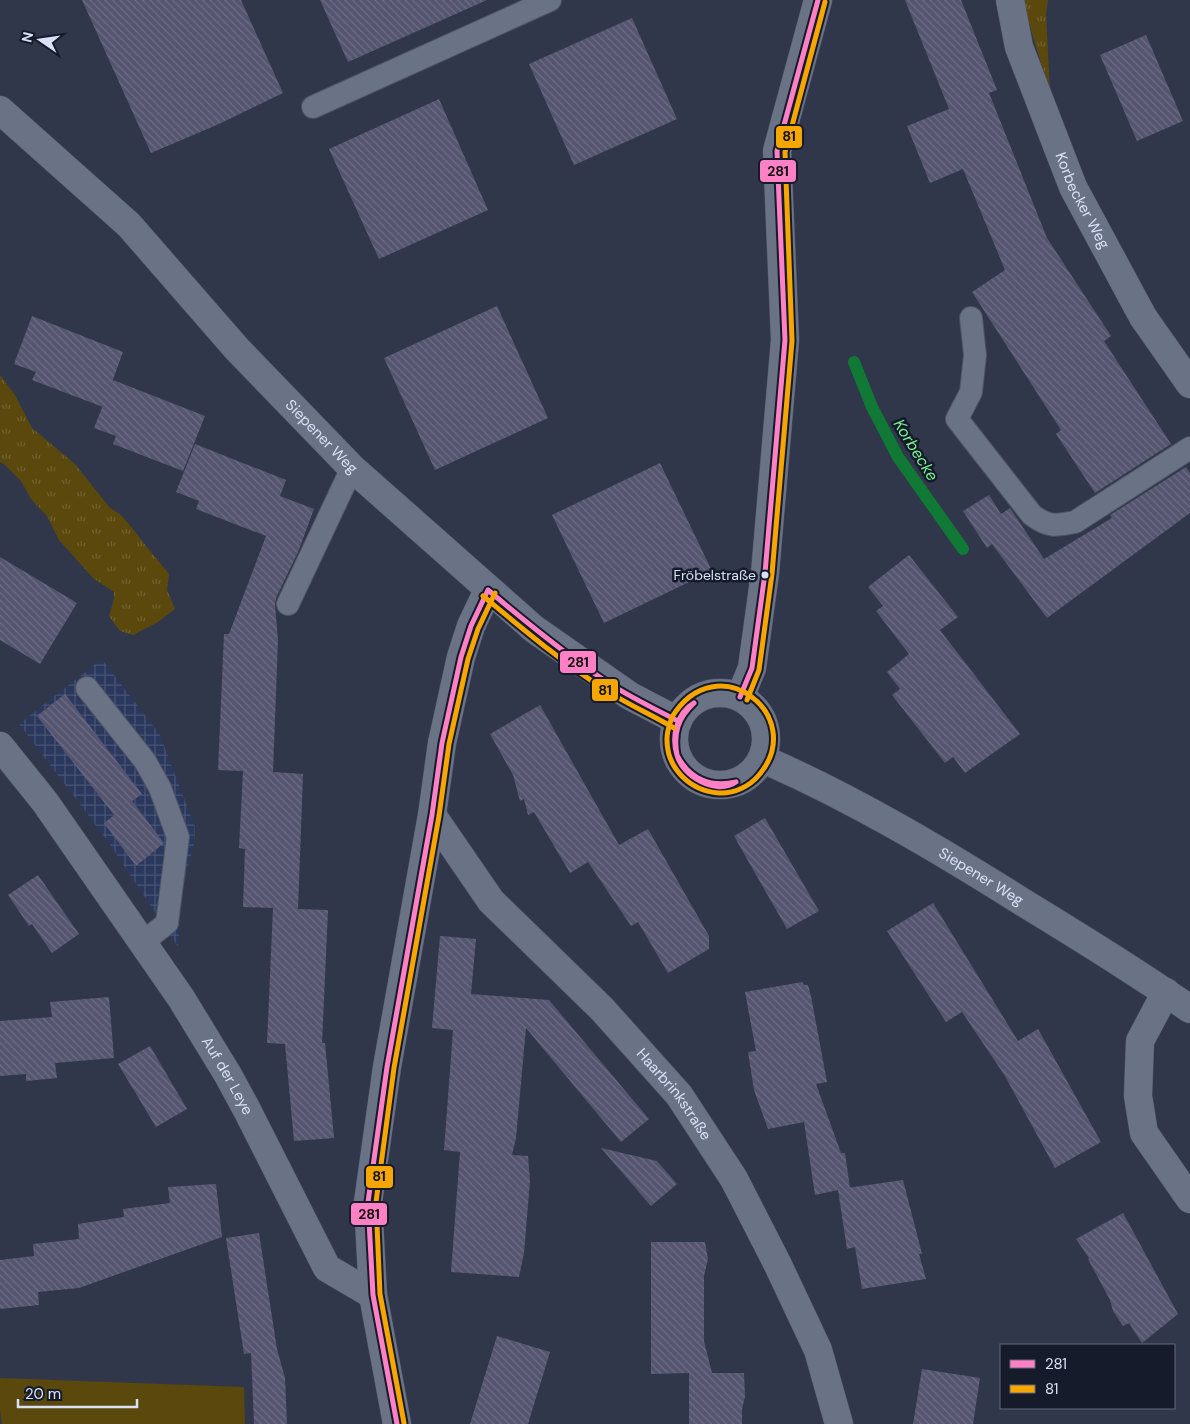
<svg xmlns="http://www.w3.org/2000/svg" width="1190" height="1424" viewBox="0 0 1190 1424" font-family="'DM Sans',sans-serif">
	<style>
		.industrial { fill: url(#industrial-grid) }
		.grass { fill: url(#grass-tufts) }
		.park { fill: #5b480d }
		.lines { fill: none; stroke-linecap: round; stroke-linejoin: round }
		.stream { stroke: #107935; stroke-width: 12 }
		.building { fill: url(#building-back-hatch) }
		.lane-casing { stroke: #4d5363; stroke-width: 24 }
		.street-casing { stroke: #4d5363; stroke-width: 29 }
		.lane { stroke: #6a7286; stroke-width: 22 }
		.street { stroke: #6a7286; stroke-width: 28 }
		.bus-1-casing { stroke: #151b2a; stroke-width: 9 }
		.bus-2-casing { stroke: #151b2a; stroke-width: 9 }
		.bus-1 { stroke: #ff80c5; stroke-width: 5 }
		.bus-2 { stroke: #f7a600; stroke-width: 5 }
		.bus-dot { fill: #d8e1f7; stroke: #151b2a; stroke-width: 2 }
		.labels { text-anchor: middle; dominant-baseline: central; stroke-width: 5; stroke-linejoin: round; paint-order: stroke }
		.bus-label { font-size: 14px; fill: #d8e1f7; stroke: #151b2a; text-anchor: end }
		.street-label { font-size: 15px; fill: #d8e1f7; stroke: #151b2a }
		.water-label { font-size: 16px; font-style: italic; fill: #7af590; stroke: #151b2a }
		.line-badge { stroke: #151b2a; stroke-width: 2 }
		.pale-badge-label { font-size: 14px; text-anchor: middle; font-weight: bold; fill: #111 }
	</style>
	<defs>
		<pattern id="industrial-grid" width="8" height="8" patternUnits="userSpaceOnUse" patternTransform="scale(1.25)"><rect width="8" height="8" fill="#2a385d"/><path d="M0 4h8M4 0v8" fill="none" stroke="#485475"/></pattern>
		<pattern id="grass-tufts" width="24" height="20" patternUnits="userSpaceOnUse" patternTransform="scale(1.25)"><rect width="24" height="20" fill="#5b480d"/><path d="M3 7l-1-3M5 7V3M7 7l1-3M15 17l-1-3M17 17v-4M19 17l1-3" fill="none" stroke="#726231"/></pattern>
		<pattern id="building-back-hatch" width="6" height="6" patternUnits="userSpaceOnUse" patternTransform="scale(1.25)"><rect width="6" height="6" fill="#555570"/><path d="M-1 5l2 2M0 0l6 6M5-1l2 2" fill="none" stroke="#6d6d85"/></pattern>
	</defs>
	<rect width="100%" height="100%" fill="#30374a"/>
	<!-- industrial -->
	<path class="industrial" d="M98,662h6l56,73 35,92 -1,17 -12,45 -4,58 -71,-107 -88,-116z"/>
	<!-- grass -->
	<path class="grass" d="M1022,0h26l-2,14 4,79z
		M0,375l15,20 17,33 43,36 35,44 11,7 16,19 5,7 27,33 -2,16 8,19 -17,13 -25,13 -13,-4 -11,-15 5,-17v-7l-21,-14 -34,-38 -12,-24 -16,-17 -10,-18 -17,-17 -4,-2z"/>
	<!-- park -->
	<path class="park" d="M0,1378l244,9 1,37h-243l-2,-13z"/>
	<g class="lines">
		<!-- stream -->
		<path class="stream" d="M854,362l18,45 26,50 65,92"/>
	</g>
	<!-- building -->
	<path class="building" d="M82,0h159l42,93 -64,31 -68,29z
		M320,0h167l-139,62z
		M905,0h56l36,90 -8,3 58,145 64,98 -7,5 67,103 -76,49 -39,-59 5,-4 -89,-138 33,-22 -42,-101 -33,14 -23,-57 42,-17z
		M632,18l45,101 -103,46 -45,-101z
		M1146,35l37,86 -46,20 -37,-86z
		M439,99l49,111 -109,49 -50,-110z
		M497,306l51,112 -113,52 -51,-112z
		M32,316l91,36 -20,55 -71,-27 4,-8 -22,-8z
		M113,380l92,36 -22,55 -70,-27 3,-8 -22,-8z
		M195,444l91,36 -6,16 34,13 -16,43 -22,46 -1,7 3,35 -5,132 30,2 -5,135 30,1 -6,133h3l9,95 -40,3 -9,-97 -18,-1 6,-135 -30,-1 2,-58 -6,-1 4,-77 -25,-1 6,-136h5l37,-98 -70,-27 3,-8 -23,-9z
		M660,463l52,108 -108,52 -52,-108z
		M1186,467l4,6v40l-143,105 -55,-74 -5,4 -24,-37 26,-16 12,19 9,-6 34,51 68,-41 -2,-3z
		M909,555l49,62 -18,13 80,104 -55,39 -12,-16 -8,6 -53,-68 8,-6 -13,-17 22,-18 -33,-43 7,-5 -15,-19z
		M0,557l77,46 -37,61 -40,-24z
		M65,694l77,100 -10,7 32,42 -28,23 -32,-43 18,-14 -8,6 -77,-99z
		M540,705l79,140 29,-16 61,107v13l-41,24 -30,-51 -7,4 -43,-64 -18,11 -36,-61 -6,3 -4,-16 -4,2 -7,-26 -23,-41z
		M765,818l54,93 -32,18 -53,-93z
		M38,875l41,59 -27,19 -20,-29 -3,2 -21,-31z
		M933,903l85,138 20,-12 63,113 -46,26 -50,-92 -43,-64 -16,10 -59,-91z
		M440,936l36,3 -5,55 78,6 100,119 -28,23 -95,-114 -10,110 -4,17 16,1 2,25 -6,72 -5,24 -68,-5 9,-120 -16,-2 9,-120 -21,-2z
		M802,982l2,3h4l3,11 16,86 -11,2 25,69h4l5,35h-3l56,-8 19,74h-3l7,25 -64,10 -7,-42 -8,2 -9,-59 -23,5 -11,-73 -36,7 -14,-39 -6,-38 8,-1 -11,-59z
		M109,997l5,61 -59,5 2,15 -31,3v-7l-26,2v-55l52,-4 -2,-15z
		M150,1046l37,63 -31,18 -38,-63z
		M601,1148l56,13 20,23 -26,22z
		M216,1184l6,53 -143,51 -41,4 1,13 -39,4v-49l34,-4 -1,-12 46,-5 -1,-15 46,-7 -1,-8 47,-6 -2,-16z
		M1123,1213l55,101 -36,29 -13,-20 -6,3 -10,-15 -3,-11 -22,-41 1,-1 -13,-19z
		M259,1233l18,116 8,29 2,46h-33l-3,-71 -7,1 -18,-116z
		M651,1242h54l3,17 -4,17v65l8,32h32l1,24 -3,12v15h-53v-51l-38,1z
		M497,1336l53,16 -22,72h-58z
		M922,1369l58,9 -7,46h-60z"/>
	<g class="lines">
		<!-- lane casing -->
		<g class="lane-casing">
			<path id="lane" d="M313,107l237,-107
				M971,318l4,37 -4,37 -14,27 75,96c16,12 23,11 43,7l115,-74
				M288,604l64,-136
				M87,688l58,73 15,27 18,49 -11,86 -25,20"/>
		</g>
		<!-- street casing -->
		<g class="street-casing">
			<g id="street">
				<path id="s1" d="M1010,0l9,47 54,140 70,130 47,67"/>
				<path id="s2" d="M0,110l129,115 108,124 115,119 182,161 96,67 48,25"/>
				<circle cx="720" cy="739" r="46"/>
				<path d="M740,697l12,-29 13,-95 20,-233 -8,-189 41,-151"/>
				<path id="s3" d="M0,746l45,56 136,196 47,77 19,35 80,158 46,27"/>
				<path id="s4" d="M763,759c91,40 177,91 261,144 56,34 112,69 166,106"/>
				<path id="s5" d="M432,815l59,86 111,108 77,86 55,84 44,86 40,85 21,74"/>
				<path d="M1166,992l-26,49 -2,55 6,37 46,66"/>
				<path d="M397,1424l-24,-129 -5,-93 19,-135 45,-252 10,-72 19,-86 10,-31 17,-36"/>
			</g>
		</g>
		<!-- lane -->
		<use href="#lane" class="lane"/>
		<!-- street -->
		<use href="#street" class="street"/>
		<!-- bus-1 casing -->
		<g class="bus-1-casing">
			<path id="bus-1" d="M488,590c39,33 79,66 122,94 22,14 45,25 68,37
				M740,697l12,-29 13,-95 20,-233 -8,-189 41,-151
				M677,755c12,24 34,33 59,27
				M677,755c5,21 39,41 59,27
				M677,755c-6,-19 0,-42 17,-52
				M677,755c-4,-22 1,-37 17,-52
				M397,1424l-24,-129 -5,-93 19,-135 45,-252 10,-72 19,-86 10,-31 17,-36"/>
		</g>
		<!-- bus-2 casing -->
		<g class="bus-2-casing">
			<path id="bus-2" d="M483,596c40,33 80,67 124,95 22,14 45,24 67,37
				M747,700l12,-30 13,-96 20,-233 -7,-189 40,-150
				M671,720c-2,6 -4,12 -4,18 -1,30 23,53 52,55 15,1 31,-7 40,-18 50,-59 -42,-131 -87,-58
				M404,1423l-24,-129 -4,-92 18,-134 45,-252 10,-72 19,-85 10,-30 17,-36"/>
		</g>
		<!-- bus-1 -->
		<use href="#bus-1" class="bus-1"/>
		<!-- bus-2 -->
		<use href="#bus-2" class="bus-2"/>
	</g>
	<!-- markers -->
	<circle class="bus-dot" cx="765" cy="575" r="4.5"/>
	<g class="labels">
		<!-- bus labels -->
		<g class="bus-label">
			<text x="756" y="575">Fröbelstraße</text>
		</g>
		<!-- street labels -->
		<g class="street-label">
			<text stroke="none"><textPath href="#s1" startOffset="214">Korbecker Weg</textPath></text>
			<text stroke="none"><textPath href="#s2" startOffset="459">Siepener Weg</textPath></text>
			<text stroke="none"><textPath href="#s4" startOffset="248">Siepener Weg</textPath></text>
			<text stroke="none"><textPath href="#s3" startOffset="401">Auf der Leye</textPath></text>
			<text stroke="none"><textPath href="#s5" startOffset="371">Haarbrinkstraße</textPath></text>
		</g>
		<!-- water labels -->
		<g class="water-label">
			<text transform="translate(916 450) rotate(58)">Korbecke</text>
		</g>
	</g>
	<g class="line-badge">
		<rect x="775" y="125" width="28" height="24" rx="5" fill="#f7a600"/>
		<rect x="759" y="159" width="38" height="24" rx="5" fill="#ff80c5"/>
		<rect x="559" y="650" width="38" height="24" rx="5" fill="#ff80c5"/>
		<rect x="591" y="678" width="28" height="24" rx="5" fill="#f7a600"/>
		<rect x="365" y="1165" width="29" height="24" rx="5" fill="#f7a600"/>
		<rect x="350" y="1202" width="38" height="24" rx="5" fill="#ff80c5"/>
	</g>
	<g class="pale-badge-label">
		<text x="789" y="141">81</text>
		<text x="778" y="176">281</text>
		<text x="578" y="667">281</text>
		<text x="605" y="695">81</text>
		<text x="379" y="1181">81</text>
		<text x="369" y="1219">281</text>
	</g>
	<!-- legend -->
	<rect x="1000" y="1344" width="175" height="65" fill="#151b2a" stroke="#636a7c"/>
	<rect x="1010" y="1360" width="25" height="8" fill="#ff80c5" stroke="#636a7c"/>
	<text x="1045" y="1369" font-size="15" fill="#d8e1f7">281</text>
	<rect x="1010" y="1385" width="25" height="8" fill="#f7a600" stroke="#636a7c"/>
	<text x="1045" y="1394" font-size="15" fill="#d8e1f7">81</text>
	<!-- north arrow -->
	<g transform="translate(40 40) rotate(283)" stroke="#151b2a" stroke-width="4" paint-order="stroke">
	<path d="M0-4L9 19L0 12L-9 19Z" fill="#d8e1f7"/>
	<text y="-8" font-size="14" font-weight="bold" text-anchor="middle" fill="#d8e1f7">N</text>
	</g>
	<!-- scale -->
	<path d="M18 1399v8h119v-8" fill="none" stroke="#d8e1f7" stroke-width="2.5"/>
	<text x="25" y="1399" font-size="15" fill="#d8e1f7" stroke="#151b2a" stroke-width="4" paint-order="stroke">20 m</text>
</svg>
